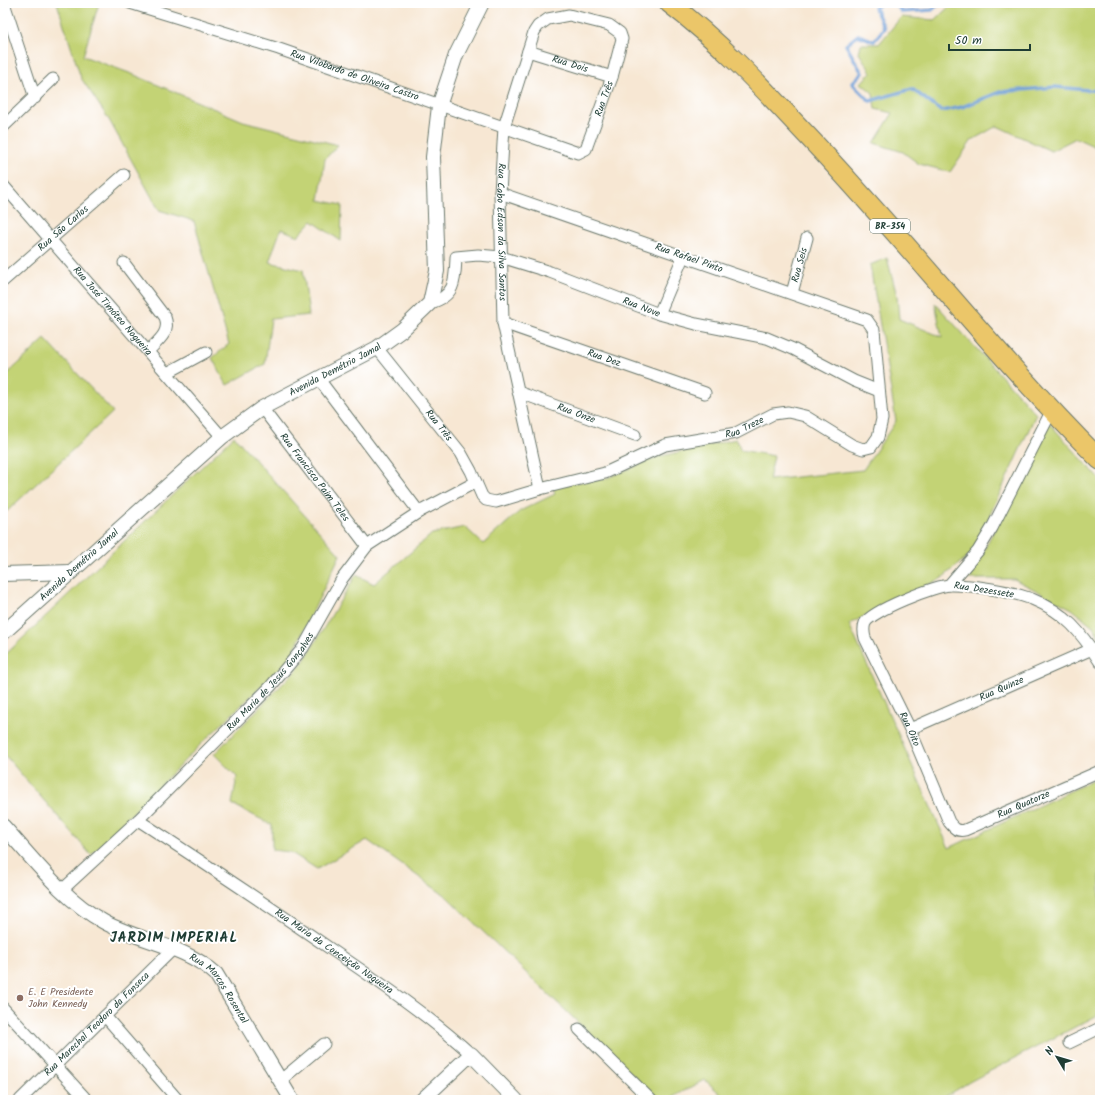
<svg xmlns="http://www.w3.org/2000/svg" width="1103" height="1103" viewBox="0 0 1103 1103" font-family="Kalam,sans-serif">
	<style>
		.green { fill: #c3d375; stroke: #718854 }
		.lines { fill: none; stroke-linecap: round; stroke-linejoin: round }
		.stream { stroke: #6b9cd5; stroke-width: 3.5 }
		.minor-casing { stroke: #6b786c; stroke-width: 13 }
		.tertiary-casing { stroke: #6b786c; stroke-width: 16 }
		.trunk-casing { stroke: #6b786c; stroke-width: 21 }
		.minor { stroke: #fff; stroke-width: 11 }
		.tertiary { stroke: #fff; stroke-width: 14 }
		.trunk { stroke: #ebc669; stroke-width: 19 }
		.education-dot { fill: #8d6e63; stroke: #fff; stroke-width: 1.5 }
		.labels { text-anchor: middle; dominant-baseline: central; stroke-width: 4; stroke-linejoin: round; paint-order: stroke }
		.shield { fill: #fff; stroke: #627771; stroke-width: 1 }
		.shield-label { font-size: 9px; font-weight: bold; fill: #1f3d34 }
		.street-label { font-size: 10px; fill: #1f3d34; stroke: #fff }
		.education-label { font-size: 10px; fill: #785e54; stroke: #fff; text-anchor: start }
		.district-label { font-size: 14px; font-weight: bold; letter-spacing: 1px; fill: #1f3d34; stroke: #fff }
	</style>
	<rect width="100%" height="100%" fill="#fff"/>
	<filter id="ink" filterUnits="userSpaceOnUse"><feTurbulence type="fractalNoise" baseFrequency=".025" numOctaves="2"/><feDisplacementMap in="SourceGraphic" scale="8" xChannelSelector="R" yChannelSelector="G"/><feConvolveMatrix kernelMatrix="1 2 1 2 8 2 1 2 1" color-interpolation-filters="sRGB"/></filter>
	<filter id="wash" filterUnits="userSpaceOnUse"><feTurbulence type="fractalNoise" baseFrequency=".012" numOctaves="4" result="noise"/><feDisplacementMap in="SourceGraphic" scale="16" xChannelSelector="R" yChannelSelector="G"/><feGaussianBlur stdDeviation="0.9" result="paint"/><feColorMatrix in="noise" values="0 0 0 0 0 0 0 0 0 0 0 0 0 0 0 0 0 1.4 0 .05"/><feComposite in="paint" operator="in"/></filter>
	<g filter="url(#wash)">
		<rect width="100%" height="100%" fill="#f7e7d3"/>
		<!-- green -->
		<path class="green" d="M57,3h42l-16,53 49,18 111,47 95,24 -13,14 -6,41 23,5 -1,36 -29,-20 -14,15 -17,-7 -12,33 34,8 6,45 -38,4 -6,45 -38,21 -15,-27 17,-14 -35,-123 -35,-11 -51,-92 -27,-40z
			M953,3h147v146l-24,-11 -25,13 -54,-25 -25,14 -22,32 -31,-8 -16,-12 -29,-9 19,-30 -18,-4 -2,-16 -12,-10 10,-11 -12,-19 2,-9h18l22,-27 34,3z
			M887,258l10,38 2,23 43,18 -7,-34 101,111 -63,138 -31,26 -93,46 100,224 151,-71v237l-129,67 -31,19h-213l-22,-20 -38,20h-8l-212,-203 -80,-57 -50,29 -27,-17 -18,-2v-25l-40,-21 5,-27 -23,-23 88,-90 54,-89 18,9 58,-50 33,-7 18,17 37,-33 35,-17 -2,-8 54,-8 50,-21 79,-18 5,11 33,6 -5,24 94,-10 33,-49 -26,-156z
			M45,339l68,73 -110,103v-137z
			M1049,423l51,56v159l-7,-12 -21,-17 -58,-30h-45z
			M234,436l106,119 -50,104 -87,83 -112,113 -88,-102v-96z"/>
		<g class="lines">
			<!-- stream -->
			<path class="stream" d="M882,3l-7,5 9,20 -10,13 -16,-6 -12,10 16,28 -10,10 18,18 42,-12 29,22 21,-4 38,-15 55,-5 45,4
				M894,3l8,9 30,-2 8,-7"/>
		</g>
	</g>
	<g filter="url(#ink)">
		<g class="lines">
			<!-- minor casing -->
			<g class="minor-casing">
				<g id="minor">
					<path d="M4,3l31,95"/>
					<path id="s1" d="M130,3l149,46 299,104 8,-4 2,-6 24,-66 10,-38 -2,-6 -11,-8 -40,-10 -21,4 -10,7 -4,6 -30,95 -4,66 3,130 37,166"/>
					<path id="s2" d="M528,51l84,26"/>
					<path d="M3,127l50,-48"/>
					<path id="s3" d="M3,185l219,252"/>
					<path d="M124,263l41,54c6,15 -7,24 -17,34"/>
					<path id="s4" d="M3,281l121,-106"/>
					<path id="s5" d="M792,293l15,-55"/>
					<path id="s6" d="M430,303c26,-7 25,-23 26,-46l22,-2 23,2 49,15 109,42 37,10 71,14 26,11 61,32 25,10"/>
					<path d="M659,314l24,-57"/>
					<path id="s7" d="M503,323l202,70"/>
					<path id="s8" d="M377,348l84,105 10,18 11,25 4,4 10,2 44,-13 65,-16 60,-28 71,-12 37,-19 15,-2 17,4 47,29 11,4 8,-2 7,-10 4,-18 -8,-89 -7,-10 -367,-127"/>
					<path d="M167,373l39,-21"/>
					<path d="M318,378l101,134"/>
					<path id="s9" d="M518,392l117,43"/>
					<path id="s10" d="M262,408l105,138"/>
					<path d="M949,585l29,-34 14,-23 60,-118"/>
					<path id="s11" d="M1100,662c-19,-30 -34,-49 -68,-63 -22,-8 -58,-14 -81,-14 -15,0 -80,26 -86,38 -2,5 -1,11 0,15l45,91 39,93c5,6 8,10 16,8l135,-59"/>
					<path id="s12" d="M910,729l182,-80"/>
					<path id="s13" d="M138,820c66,43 132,87 197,132 47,32 94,64 136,102"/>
					<path id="s14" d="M62,890l76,-70 132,-133 33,-39 39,-69 25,-33 52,-34 57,-30"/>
					<path d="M3,1008l84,92"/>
					<path d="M105,1016l73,84"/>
					<path d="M579,1029l72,71"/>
					<path d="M1069,1043l31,-15"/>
					<path d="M281,1080l43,-36"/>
					<path id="s15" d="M20,1100l154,-152"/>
				</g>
			</g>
			<!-- tertiary casing -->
			<g class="tertiary-casing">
				<g id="tertiary">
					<path d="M3,574l68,-2"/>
					<path id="s16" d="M3,633l219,-196 40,-29 115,-60 25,-18 28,-27 7,-32 -4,-114 6,-51 17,-51 26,-52"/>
					<path id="s17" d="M3,826c31,34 60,73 101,96 37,20 80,23 112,52l76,126"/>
					<path d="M422,1100l49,-46 45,46"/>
				</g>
			</g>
			<!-- trunk casing -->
			<g class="trunk-casing">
				<path id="trunk" d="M669,3c49,37 91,82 132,126 103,108 194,226 299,331"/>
			</g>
			<!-- minor -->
			<use href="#minor" class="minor"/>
			<!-- tertiary -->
			<use href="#tertiary" class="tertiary"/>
			<!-- trunk -->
			<use href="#trunk" class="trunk"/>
		</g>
	</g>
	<!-- markers -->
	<circle class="education-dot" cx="20" cy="998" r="4"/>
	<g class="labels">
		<!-- shield labels -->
		<rect class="shield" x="870" y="219" width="40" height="14" rx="3"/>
		<g class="shield-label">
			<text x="890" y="226">BR-354</text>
		</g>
		<!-- street labels -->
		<g class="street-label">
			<text stroke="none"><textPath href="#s2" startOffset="44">Rua Dois</textPath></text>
			<text stroke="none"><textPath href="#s1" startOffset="236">Rua Vilobardo de Oliveira Castro</textPath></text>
			<text stroke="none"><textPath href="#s1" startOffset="535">Rua Três</textPath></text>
			<text stroke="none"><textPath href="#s4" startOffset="80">Rua São Carlos</textPath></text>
			<text stroke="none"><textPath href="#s1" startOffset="904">Rua Cabo Edson da Silva Santos</textPath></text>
			<text transform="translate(689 258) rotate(19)">Rua Rafael Pinto</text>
			<text stroke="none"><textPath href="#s5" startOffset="29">Rua Seis</textPath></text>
			<text stroke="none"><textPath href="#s6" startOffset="253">Rua Nove</textPath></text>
			<text stroke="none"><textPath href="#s3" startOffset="167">Rua José Timóteo Nogueira</textPath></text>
			<text stroke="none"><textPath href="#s7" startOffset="107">Rua Dez</textPath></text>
			<text stroke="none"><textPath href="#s16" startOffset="426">Avenida Demétrio Jamal</textPath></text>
			<text stroke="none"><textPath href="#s9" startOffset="62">Rua Onze</textPath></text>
			<text stroke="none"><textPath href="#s8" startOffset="99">Rua Três</textPath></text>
			<text stroke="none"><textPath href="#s8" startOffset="459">Rua Treze</textPath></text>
			<text stroke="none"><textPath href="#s10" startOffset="87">Rua Francisco Paim Teles</textPath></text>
			<text stroke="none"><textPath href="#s16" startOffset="102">Avenida Demétrio Jamal</textPath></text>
			<text transform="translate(984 590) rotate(9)">Rua Dezessete</text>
			<text stroke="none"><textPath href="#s14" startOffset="295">Rua Maria de Jesus Gonçalves</textPath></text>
			<text stroke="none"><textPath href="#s12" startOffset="100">Rua Quinze</textPath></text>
			<text stroke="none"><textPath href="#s11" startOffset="389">Rua Oito</textPath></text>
			<text stroke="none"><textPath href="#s11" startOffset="573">Rua Quatorze</textPath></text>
			<text stroke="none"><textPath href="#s13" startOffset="236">Rua Maria da Conceição Nogueira</textPath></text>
			<text stroke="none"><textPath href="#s17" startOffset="277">Rua Marcos Rosental</textPath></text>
			<text stroke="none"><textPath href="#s15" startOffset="108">Rua Marechal Teodoro da Fonseca</textPath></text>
		</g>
		<!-- education labels -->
		<g class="education-label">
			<text x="28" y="992">E. E Presidente<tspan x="28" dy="12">John Kennedy</tspan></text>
		</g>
		<!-- district labels -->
		<g class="district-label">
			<text x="174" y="938">JARDIM IMPERIAL</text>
		</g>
	</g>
	<!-- margin -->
	<rect width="1103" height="1103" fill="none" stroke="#fff" stroke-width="16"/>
	<!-- north arrow -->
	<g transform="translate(1057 1057) rotate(308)" stroke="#ffffff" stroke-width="3" paint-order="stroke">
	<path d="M0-3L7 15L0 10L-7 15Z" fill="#1f3d34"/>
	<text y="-6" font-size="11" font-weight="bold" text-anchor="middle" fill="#1f3d34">N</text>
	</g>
	<!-- scale -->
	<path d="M949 44v6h81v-6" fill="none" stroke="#1f3d34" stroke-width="2"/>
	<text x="955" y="44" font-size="12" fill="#1f3d34" stroke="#ffffff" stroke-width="3" paint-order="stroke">50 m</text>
</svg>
